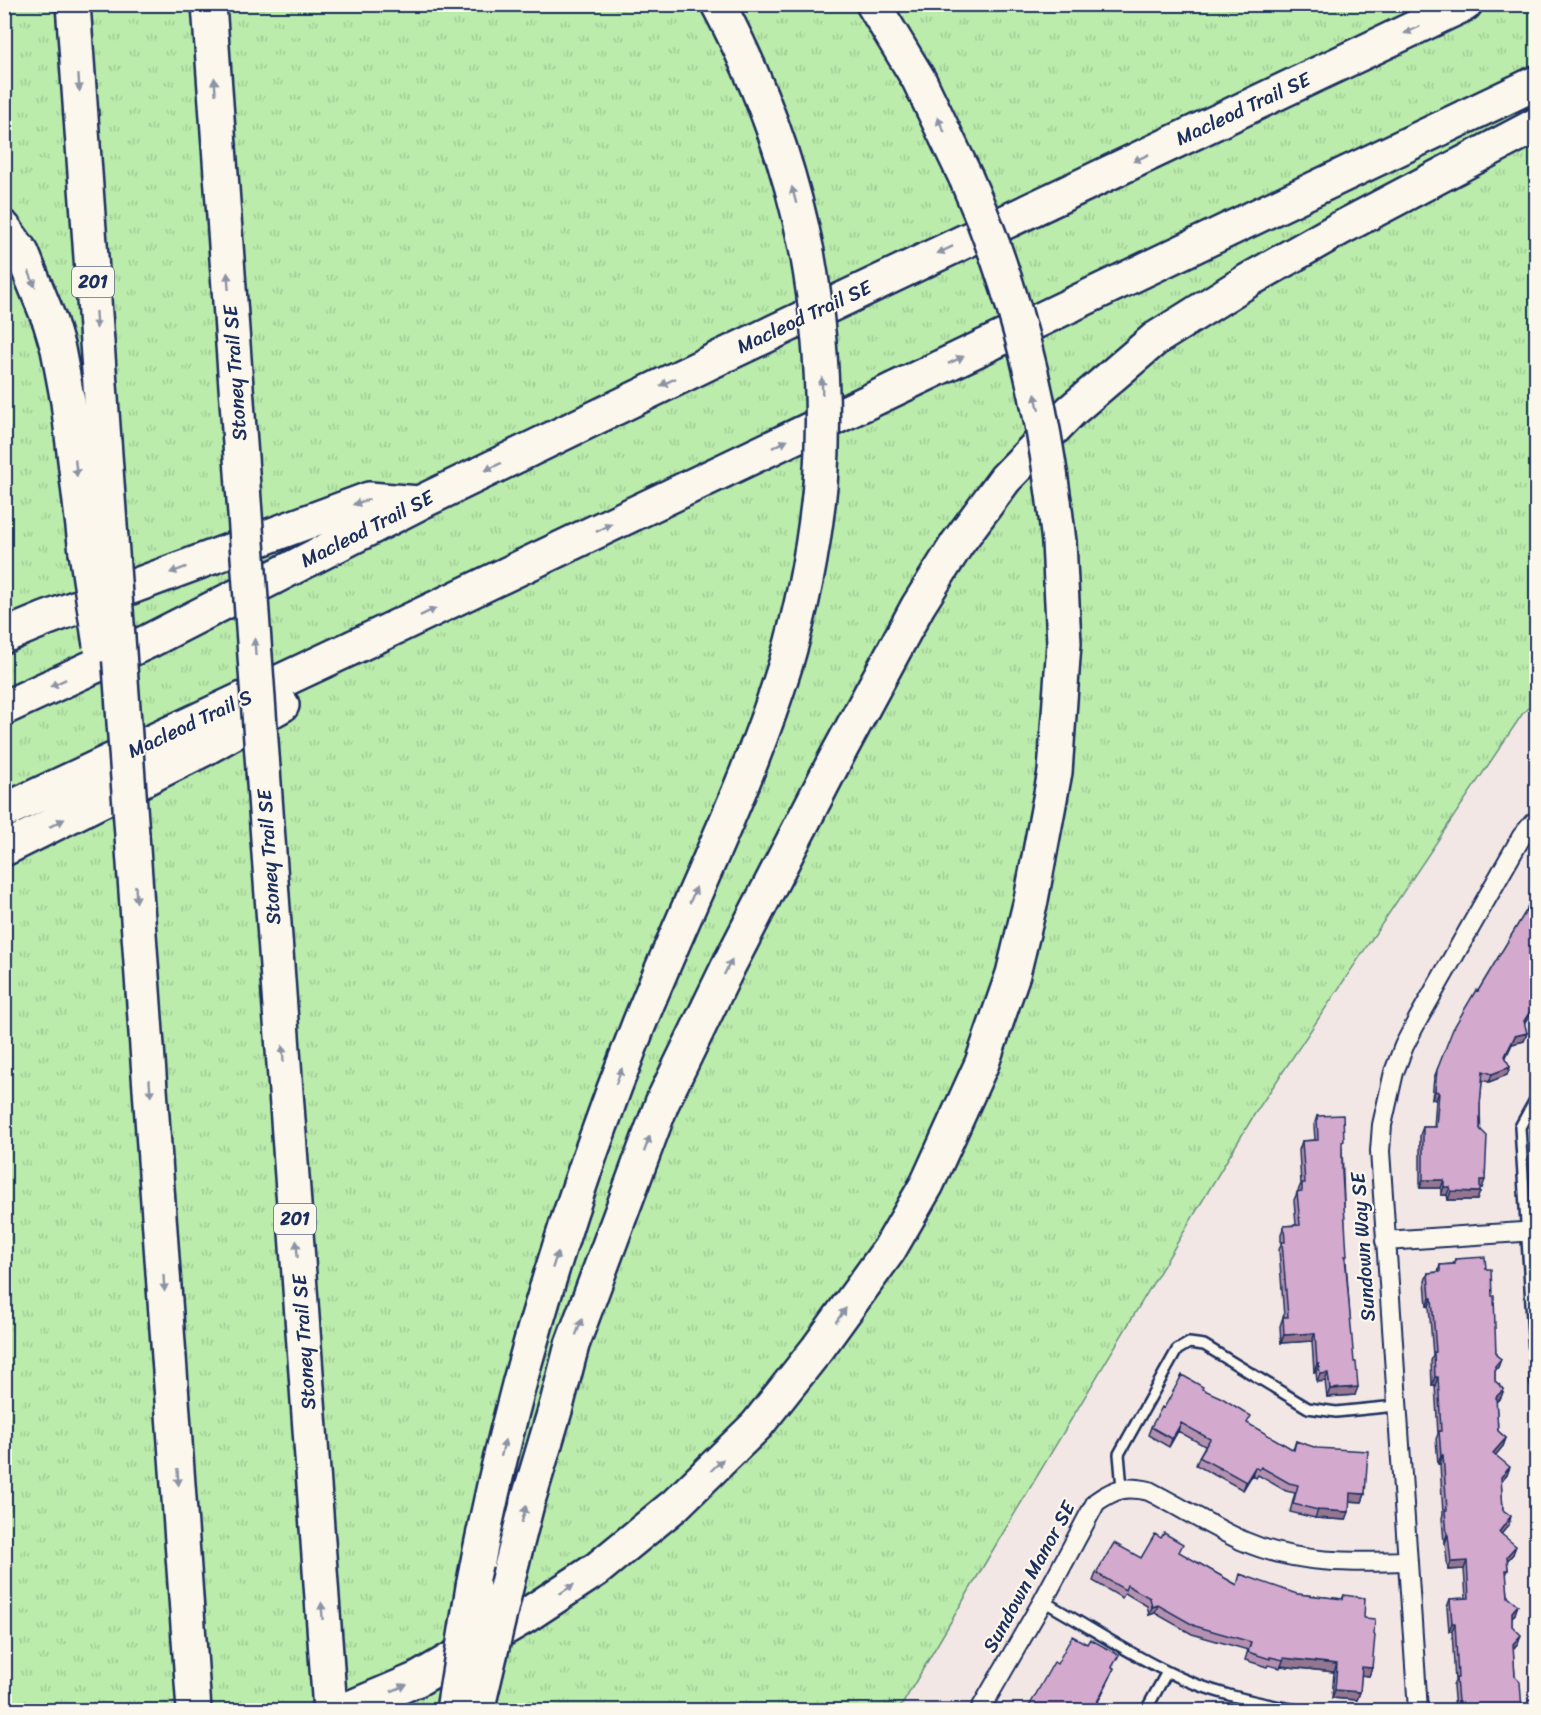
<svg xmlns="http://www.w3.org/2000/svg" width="1541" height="1715" viewBox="0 0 1541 1715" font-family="Sriracha,sans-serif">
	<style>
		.grass { fill: url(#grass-tufts); stroke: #6b8e84; stroke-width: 1.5 }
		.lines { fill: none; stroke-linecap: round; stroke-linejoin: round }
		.lane-casing { stroke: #1b2f5e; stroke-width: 14 }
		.street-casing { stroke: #1b2f5e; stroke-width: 22 }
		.highway-casing { stroke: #1b2f5e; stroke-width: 38 }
		.lane { stroke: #fbf7ec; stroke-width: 9 }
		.street { stroke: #fbf7ec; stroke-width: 18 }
		.highway { stroke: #fbf7ec; stroke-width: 33 }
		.highway-bridge-casing { stroke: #1b2f5e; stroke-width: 38; stroke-linecap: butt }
		.highway-bridge { stroke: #fbf7ec; stroke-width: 33 }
		.wall { fill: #b591b1; stroke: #1b2f5e; stroke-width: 1.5 }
		.shaded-wall { fill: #947690; stroke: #1b2f5e; stroke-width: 1.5 }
		.building { fill: #d3a9ce; stroke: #1b2f5e; stroke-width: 1.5 }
		.oneway { fill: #8b93a5 }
		.labels { text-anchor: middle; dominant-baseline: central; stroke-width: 4.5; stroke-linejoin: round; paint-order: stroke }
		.shield { fill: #fbf7ec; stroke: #5e6b89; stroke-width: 1.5 }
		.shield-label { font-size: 18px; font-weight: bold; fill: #1b2f5e }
		.street-label { font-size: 20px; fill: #1b2f5e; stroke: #fbf7ec }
	</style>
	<defs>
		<pattern id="grass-tufts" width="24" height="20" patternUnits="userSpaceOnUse" patternTransform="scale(1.5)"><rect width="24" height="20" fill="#bbecab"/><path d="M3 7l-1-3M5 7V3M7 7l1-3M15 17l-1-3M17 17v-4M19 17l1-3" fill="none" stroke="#a0cb96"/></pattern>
	</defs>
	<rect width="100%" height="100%" fill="#f3e7e6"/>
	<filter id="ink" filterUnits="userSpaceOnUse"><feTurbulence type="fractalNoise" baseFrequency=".0167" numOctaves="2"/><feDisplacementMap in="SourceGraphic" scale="12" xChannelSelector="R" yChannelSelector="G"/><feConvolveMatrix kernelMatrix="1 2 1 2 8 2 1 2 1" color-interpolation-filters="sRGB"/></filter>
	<g filter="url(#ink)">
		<!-- grass -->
		<path class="grass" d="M5,5h1531v695l-13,13 -269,402 -257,428 -98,167h-894z"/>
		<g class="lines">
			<!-- lane casing -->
			<g class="lane-casing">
				<path id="lane" d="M1536,1098l-16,29 16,256
					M1122,1488l-3,-34 58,-104 12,-7 15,2 104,63 28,4 60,-6
					M1043,1601c41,23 82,50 123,70 41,21 87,31 131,39
					M1146,1710l21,-38"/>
			</g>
			<!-- street casing -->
			<g class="street-casing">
				<path id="street" d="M1385,1241l151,-10
					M980,1710l63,-109 53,-99c20,-14 30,-16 53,-11 31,16 62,35 94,50 53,23 109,22 165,20
					M1418,1710l-38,-559 2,-26 12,-53 10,-26 13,-25 105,-185 11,-13 3,-2"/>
			</g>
			<!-- highway casing -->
			<g class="highway-casing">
				<path id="highway" d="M73,4l38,535
					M209,4l34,482
					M718,4c42,79 72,161 89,248
					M873,4l46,76 47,98
					M4,228l18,25 28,69 8,27 10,53 18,150
					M4,636l41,-17 324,-120 50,4
					M4,708l145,-67 270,-138 302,-146 744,-353
					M263,769l67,941
					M4,811l371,-174 1161,-554
					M132,835l62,875
					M4,849l200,-100 78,-44
					M510,1571l17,-67 29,-97 16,-62 90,-242 66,-136 109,-211 81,-150 39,-62 48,-65 66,-68 84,-72 94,-59 90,-51 197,-104
					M473,1587c36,-193 94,-381 166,-563 48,-120 109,-237 147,-361 17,-58 28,-117 34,-177
					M345,1710l73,-31 106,-62 73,-48 78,-64 82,-80 61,-77 71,-98 38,-66 55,-121 31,-89 18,-74 24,-128 9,-129 -5,-101 -5,-41"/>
			</g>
			<!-- lane -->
			<use href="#lane" class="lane"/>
			<!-- street -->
			<use href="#street" class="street"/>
			<!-- highway -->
			<use href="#highway" class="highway"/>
			<!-- highway-bridge casing -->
			<g class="highway-bridge-casing">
				<path id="highway-bridge" d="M966,178c45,102 74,212 88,323
					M807,252c14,78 19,156 13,234
					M243,486l20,283
					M111,539l21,296
					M86,552l14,93
					M479,1702l31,-131
					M453,1710l20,-123"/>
			</g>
			<!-- highway-bridge -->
			<use href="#highway-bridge" class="highway-bridge"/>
		</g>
		<!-- wall -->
		<path class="wall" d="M1536,888v118l-12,18 3,9 -3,8 -12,3 -6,13 1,18 -18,7 -7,-2 -2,25 2,83h-2l-3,12h-29l-1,-5h-6v-7h-21v-53l3,-8h11l2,-27 -4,-1 2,-21 3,-8 41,-79 50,-83h-1l3,-8z
			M1317,1116l25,32 4,112 9,135 -28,2 -2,-16 -8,1 -1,-10h-2l-2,-31 -31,2 -1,-17 3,-9h1l-5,-67 2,-6v-10l3,-8 12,-1 -2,-25 7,-16 -2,-34 3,-9 13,-1 -1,-15z
			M1455,1259l31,10 10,86 5,4 -3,8 -3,4v10l9,8 -3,8 -5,5 2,29 8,7 -3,8 -8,9 12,20 -6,7 2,28 6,15 -8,9 12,20 -6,7 1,9 -2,5 2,22 7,17 -3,3v9l6,17 -5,6 2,28 7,33h-67l-2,-24 2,-5 -3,-50h-3l-2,-24 3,-8 16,-1 -2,-29 -16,1 -3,-27h-1l-2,-25 1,-4 -3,-50h-2l-2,-25 2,-5 -3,-49h-3l-1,-24 2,-6 -4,-49h-2l-2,-25 3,-8 10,-1 2,-7 13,-1z
			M1202,1389l46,35 45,26 3,-9 69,53 -3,8 -13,-1 -3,19 -31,-2 -25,-6 5,-19 -9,-2 -28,-16 -2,3 -4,-3 -9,15 -25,-14v1l-22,-12 3,-8 6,-11 -27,-15 -9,16 -21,-12 3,-8 13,-19z
			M1180,1553l57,32 60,9 45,5 2,-4 20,23 8,50 -3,8 -8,-1 -1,17 -3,8 -25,-2 2,-26 -53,-6 -1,2 -12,-3 -1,2 -22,-7 3,-10 -56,-16 -37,-21 -6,2 -2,-9 -22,-13 -3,5 -29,-17 3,-8 45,-15z"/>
		<!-- shaded-wall -->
		<path class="shaded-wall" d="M1536,1002v4l-15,23 3,-8z
			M1527,1033l-3,8 -12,3 -10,20 13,-28z
			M1510,1067l-3,8 -18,7 3,-8z
			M1435,1091l4,1 -3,8 -4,-1z
			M1423,1180h21l-3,8h-21z
			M1480,1180h5l-3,8h-5z
			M1444,1187h6l-3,8h-6z
			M1451,1191l29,1 -3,8h-29z
			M1430,1298h2l-3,8h-2z
			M1315,1333l-3,8 -31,2 3,-8z
			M1501,1359l-3,8 -6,7 3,-8z
			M1317,1364h2l-3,8h-2z
			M1328,1373l-3,8 -8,1 3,-8z
			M1435,1377h3l-3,8h-3z
			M1358,1387l-3,8 -28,2 3,-8z
			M1504,1389l-3,8 -8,8 3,-8z
			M1181,1423l-3,8 -9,16 3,-8z
			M1506,1438l-3,8 -13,16 3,-9z
			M1443,1455l-3,9h-2l3,-8z
			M1255,1467l-3,8 -9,15 3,-8z
			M1510,1467l-3,8 -9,11 3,-9z
			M1350,1493l15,1 -3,8 -15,-1z
			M1318,1510l31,2 -3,8 -31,-2z
			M1511,1516l-2,9 -13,15 3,-8z
			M1447,1535h1l-3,8h-1z
			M1516,1546l-3,8 -9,10 3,-8z
			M1467,1561l-3,8 -16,1 3,-8z
			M1158,1605l-3,8 -6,2 3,-8z
			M1518,1605l-3,9 -6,6 3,-8z
			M1452,1623h3l-3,8h-3z
			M1521,1635l-3,8 -8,9 3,-8z
			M1284,1658l53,6 -3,8 -53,-6z
			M1362,1667l10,1 -3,8 -10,-1z
			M1114,1668l-3,8 -17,34 1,-4z
			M1335,1690l25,2 -3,8 -25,-2z
			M1458,1702h2l-3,8h-2z"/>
		<!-- building -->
		<path class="building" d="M1536,888v114l-12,19 3,12 -12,3 -10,20 5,11 -18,7 -9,-3 -3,34v24l7,7 -2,44h-5v12l-29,-1 -1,-4h-6v-7h-21v-53h13l3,-35 -4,-1 2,-21 16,-41 23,-39 2,1 54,-90 -2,-1z
			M1343,1115l1,26 -2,1v30l5,84h-2l9,106h2l2,25 -28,2 -2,-16 -8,1 -1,-10h-2l-2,-31 -31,2 -1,-18h5l-6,-75h3l-1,-16 16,-1 -3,-33 5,-1v-8h3l-3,-42 16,-1 -1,-24z
			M1485,1257l1,12h5l1,27h2l2,59 5,4 -6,7v15l9,8 -8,8 2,34 8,7 -13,15 17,14 -9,10 2,33 8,6 -12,16 17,14 -9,10 1,14h-2l2,27 10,8 -6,7v14l9,9 -8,9 2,33 5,5 2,28h-62v-8h-2l-2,-24h2l-3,-55h-3l-2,-24 19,-1 -2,-37 -16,1 -3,-27h-1l-2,-25h2l-4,-55 -2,1 -2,-25h2l-3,-54h-3l-1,-25h2l-4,-54h-2l-2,-25 12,-1v-7l15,-1v-5z
			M1182,1375l21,12 -1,2 20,9 29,18 -4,7 47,27 2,-9 21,7 51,3 -3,43 -15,-1 -1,19 -31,-2 -25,-6 5,-19 -9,-2 -28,-16 -2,3 -4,-3 -9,15 -25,-14v1l-22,-12 11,-18 -29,-16 -9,16 -21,-12 11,-20 2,1z
			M1164,1533l19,11 -4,8 58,33 3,-11 57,20 46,5 1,-4 21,3 -1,20 11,1 -1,15 1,2 -3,32 -10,-1 -2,25 -25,-2 2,-26 -53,-6 -1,2 -13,-3v2l-22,-7 3,-10 -56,-16 -37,-21 -6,2 -2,-9 -23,-13 -2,5 -29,-17 18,-30 27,15 14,-24 6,4z
			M1072,1636l15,8 3,-5 29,16 -7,12 2,1 -19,38 4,3 -1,1h-71l27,-48 3,2z"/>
		<!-- one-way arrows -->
		<defs><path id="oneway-solid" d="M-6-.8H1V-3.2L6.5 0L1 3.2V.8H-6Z" transform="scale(1.5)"/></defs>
		<g class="oneway">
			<use href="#oneway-solid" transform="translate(1412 30) rotate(155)"/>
			<use href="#oneway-solid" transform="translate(79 83) rotate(86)"/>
			<use href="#oneway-solid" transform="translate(215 86) rotate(-94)"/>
			<use href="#oneway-solid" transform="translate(941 125) rotate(-116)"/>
			<use href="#oneway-solid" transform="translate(1141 158) rotate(155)"/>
			<use href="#oneway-solid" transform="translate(794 195) rotate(-105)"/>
			<use href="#oneway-solid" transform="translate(945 250) rotate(155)"/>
			<use href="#oneway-solid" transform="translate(32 279) rotate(68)"/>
			<use href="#oneway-solid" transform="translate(228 281) rotate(-94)"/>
			<use href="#oneway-solid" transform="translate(96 320) rotate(86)"/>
			<use href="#oneway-solid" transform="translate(956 360) rotate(-26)"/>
			<use href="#oneway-solid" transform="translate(668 382) rotate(154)"/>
			<use href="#oneway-solid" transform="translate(822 386) rotate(-92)"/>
			<use href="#oneway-solid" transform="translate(1037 402) rotate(-103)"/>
			<use href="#oneway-solid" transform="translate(780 444) rotate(-26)"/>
			<use href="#oneway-solid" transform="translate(493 467) rotate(154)"/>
			<use href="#oneway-solid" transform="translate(76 468) rotate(84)"/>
			<use href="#oneway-solid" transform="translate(361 502) rotate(162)"/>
			<use href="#oneway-solid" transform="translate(604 528) rotate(-26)"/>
			<use href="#oneway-solid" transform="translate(178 570) rotate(160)"/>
			<use href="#oneway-solid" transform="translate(428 612) rotate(-26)"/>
			<use href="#oneway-solid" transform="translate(255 647) rotate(-94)"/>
			<use href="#oneway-solid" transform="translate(58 683) rotate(155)"/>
			<use href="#oneway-solid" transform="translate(57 823) rotate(-27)"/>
			<use href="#oneway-solid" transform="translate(136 894) rotate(86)"/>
			<use href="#oneway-solid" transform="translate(693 895) rotate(-67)"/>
			<use href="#oneway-solid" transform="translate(728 967) rotate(-63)"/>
			<use href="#oneway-solid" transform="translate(283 1054) rotate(-94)"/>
			<use href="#oneway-solid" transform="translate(619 1076) rotate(-69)"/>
			<use href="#oneway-solid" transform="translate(150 1088) rotate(86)"/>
			<use href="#oneway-solid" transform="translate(647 1144) rotate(-70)"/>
			<use href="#oneway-solid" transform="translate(297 1249) rotate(-94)"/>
			<use href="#oneway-solid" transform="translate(555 1260) rotate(-72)"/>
			<use href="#oneway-solid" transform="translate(164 1283) rotate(86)"/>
			<use href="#oneway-solid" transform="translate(841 1315) rotate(-54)"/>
			<use href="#oneway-solid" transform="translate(579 1327) rotate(-69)"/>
			<use href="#oneway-solid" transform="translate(503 1448) rotate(-77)"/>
			<use href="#oneway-solid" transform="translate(717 1465) rotate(-44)"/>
			<use href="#oneway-solid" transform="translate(178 1477) rotate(86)"/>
			<use href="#oneway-solid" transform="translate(524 1514) rotate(-75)"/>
			<use href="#oneway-solid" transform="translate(567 1589) rotate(-33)"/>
			<use href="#oneway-solid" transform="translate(322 1611) rotate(-94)"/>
			<use href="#oneway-solid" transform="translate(399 1688) rotate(-24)"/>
		</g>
	</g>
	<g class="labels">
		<!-- shield labels -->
		<g class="shield">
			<rect x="72" y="267" width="42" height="30" rx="4.5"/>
			<rect x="274" y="1204" width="42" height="30" rx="4.5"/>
		</g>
		<g class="shield-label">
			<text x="93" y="282">201</text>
			<text x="295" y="1219">201</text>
		</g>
		<!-- street labels -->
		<g class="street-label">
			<text transform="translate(1243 109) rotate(-25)">Macleod Trail SE</text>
			<text transform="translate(804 317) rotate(-25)">Macleod Trail SE</text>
			<text transform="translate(235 373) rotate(-94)">Stoney Trail SE</text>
			<text transform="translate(367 529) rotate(-27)">Macleod Trail SE</text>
			<text transform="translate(190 724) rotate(-25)">Macleod Trail S</text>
			<text transform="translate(269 857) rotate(-94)">Stoney Trail SE</text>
			<text transform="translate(1363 1247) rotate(-94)">Sundown Way SE</text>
			<text transform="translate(304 1342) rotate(-94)">Stoney Trail SE</text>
			<text transform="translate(1029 1577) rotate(-61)">Sundown Manor SE</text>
		</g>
	</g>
	<!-- margin -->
	<rect width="1541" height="1715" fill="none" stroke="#fbf7ec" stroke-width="24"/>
	<rect x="12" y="12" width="1517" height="1691" fill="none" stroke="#1b2f5e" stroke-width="2" filter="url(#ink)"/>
</svg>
